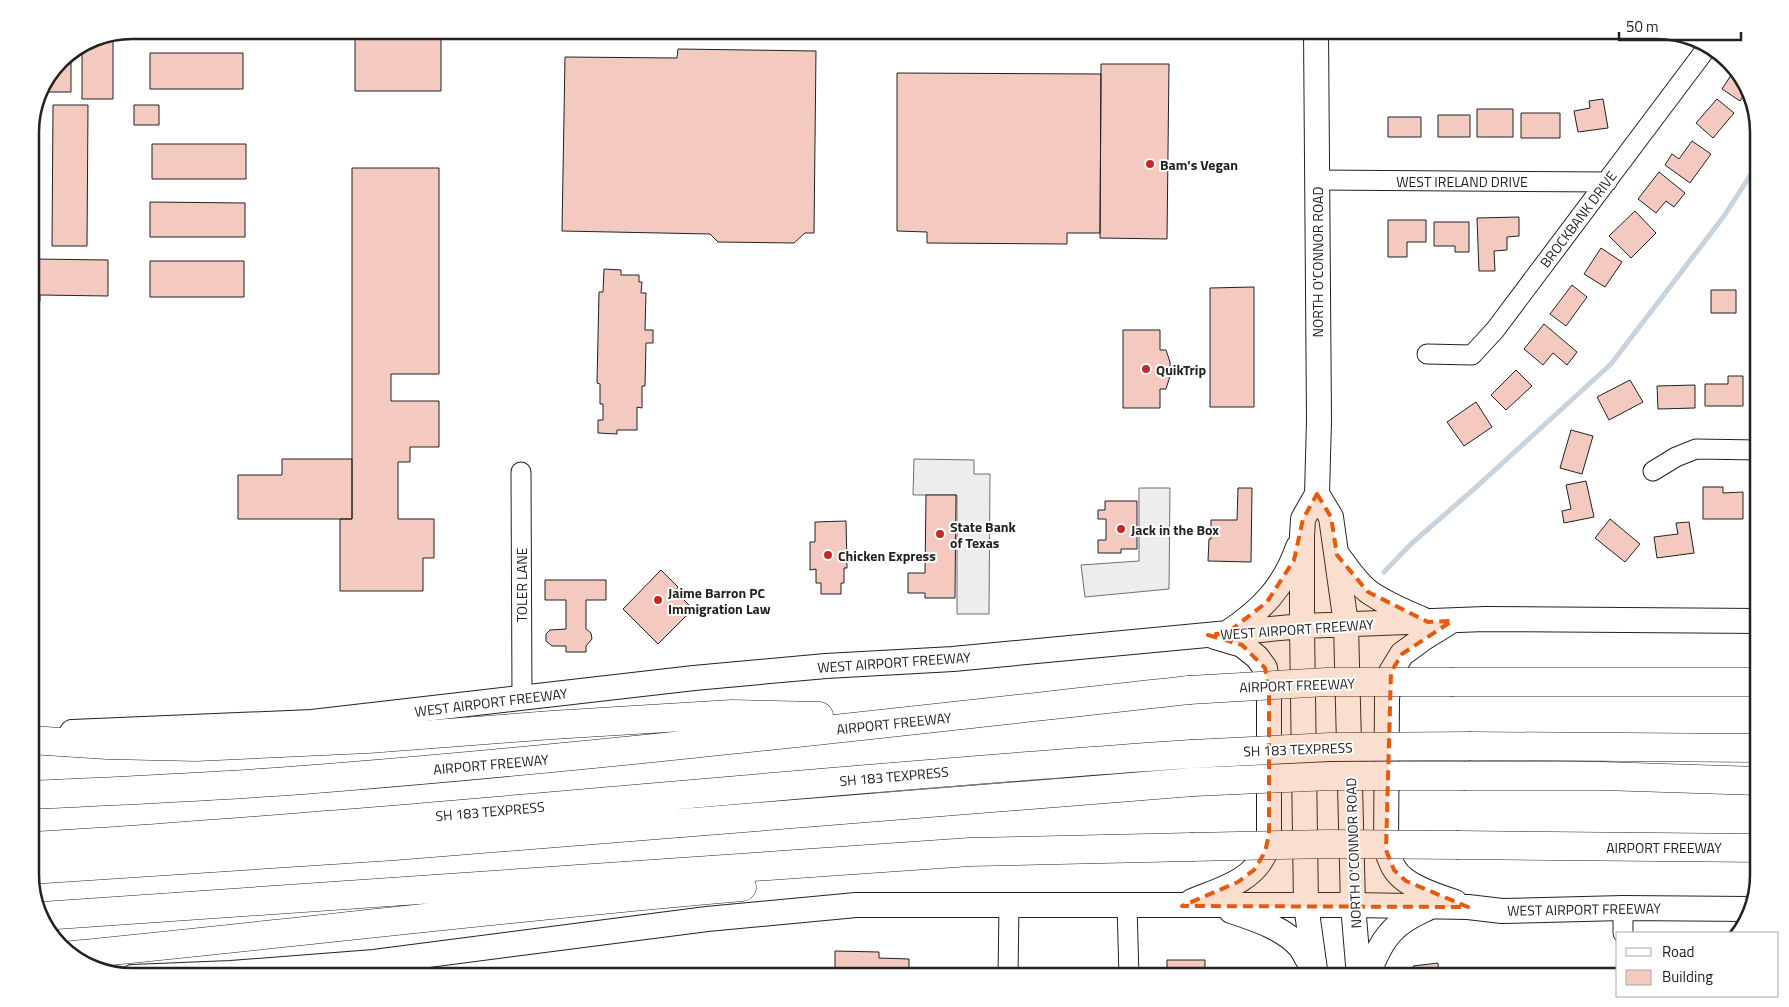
<svg xmlns="http://www.w3.org/2000/svg" width="1789" height="1007" viewBox="0 0 1789 1007" font-family="'Titillium Web',sans-serif">
	<style>
		.parking { fill: #ededed; stroke: #6f6f6f }
		.lines { fill: none; stroke-linecap: round; stroke-linejoin: round }
		.stream { stroke: #c7d3dd; stroke-width: 5 }
		.building { fill: #f3c9c0; stroke: #222 }
		.minor-casing { stroke: #222; stroke-width: 21 }
		.major-casing { stroke: #222; stroke-width: 26 }
		.highway-casing { stroke: #222; stroke-width: 29 }
		.minor { stroke: #fff; stroke-width: 19 }
		.major { stroke: #fff; stroke-width: 24 }
		.highway { stroke: #fff; stroke-width: 28 }
		.highway-bridge-casing { stroke: #222; stroke-width: 29; stroke-linecap: butt }
		.highway-bridge { stroke: #fff; stroke-width: 28 }
		.marked { fill: #e8590c; fill-opacity: 0.2; stroke: #e8590c; stroke-width: 4; stroke-dasharray: 10 6; stroke-linejoin: round }
		.poi-dot { fill: #c62828; stroke: #fff; stroke-width: 2 }
		.labels { text-anchor: middle; dominant-baseline: central; stroke-width: 4; stroke-linejoin: round; paint-order: stroke }
		.poi-label { font-size: 14px; font-weight: bold; fill: #222; stroke: #fff; text-anchor: start }
		.street-label { font-size: 14px; fill: #222; stroke: #fff }
		.rim { fill: none; stroke: #222; stroke-width: 2.5 }
	</style>
	<rect width="100%" height="100%" fill="#fff"/>
	<!-- parking -->
	<path class="parking" d="M914,459l60,1v14h16l-1,140h-32v-119h-44z
		M1139,488h31l-1,101 -84,8 -4,-32 58,-4z"/>
	<g class="lines">
		<!-- stream -->
		<path class="stream" d="M1384,572l27,-28 63,-55 137,-125 113,-148 35,-54"/>
	</g>
	<!-- building -->
	<path class="building" d="M355,30h86v61h-86z
		M113,34v65h-31v-54l11,-7z
		M678,49l138,2 -2,182h-9l-11,10 -76,-1 -8,-8 -148,-3 3,-174 112,1z
		M150,53h93v36h-93z
		M68,54h3v38h-32l21,-32z
		M1101,64h68l-2,175 -67,-1z
		M1735,69l7,6 5,15 -7,11 -18,-12z
		M897,73l204,1 -1,159h-33v11l-140,-1v-11l-30,-1z
		M1603,99l5,29 -30,4 -4,-21 16,-3 -1,-7z
		M1717,99l17,14 -21,25 -17,-15z
		M53,105h35l-1,141h-35z
		M134,105h25v20h-25z
		M1477,109h36v28h-36z
		M1521,113h39v25h-39z
		M1438,115h32v22h-32z
		M1388,117h33v20h-33z
		M1692,141l19,13 -21,29 -25,-18 7,-11 7,5z
		M152,144h94v35h-94z
		M352,168h87v206h-48v27h48v46h-29v15h-12v57h36v39h-11v33h-83v-72h12z
		M1659,172l26,21 -11,14 -8,-6 -10,12 -18,-14z
		M150,202l95,1v34h-95z
		M1635,211l21,22 -25,25 -22,-22z
		M1519,217v19l-12,1v13l-13,1 1,20h-16l-2,-53z
		M1388,220h38v22h-19v15h-19z
		M1434,222h35v30h-14v-6h-21z
		M1601,248l21,14 -17,25 -21,-13z
		M36,259l72,1v36l-68,-1v6l-10,-1v-34h6z
		M150,261h94v36h-94z
		M604,269l17,1v5h18v7h3l-1,11h5l-1,37h8v13h-7l-1,43h-3v22l-5,-1v23h-20v4l-19,-1v-13h5v-16h-3v-20l-3,-1 2,-91h4z
		M1572,285l15,12 -21,29 -16,-12z
		M1254,287v120h-44v-119z
		M1711,290h25v23h-25z
		M1544,324l33,28 -10,13 -14,-12 -10,12 -19,-16z
		M1123,330h37v20h6l4,12v14l-4,13h-6v19h-37z
		M1516,370l16,16 -26,24 -15,-15z
		M1728,376h15v30h-38v-22h23z
		M1751,379h8v29h-8z
		M1630,380l13,22 -34,18 -12,-23z
		M1695,385v23l-37,1 -1,-23z
		M1476,402l16,25 -28,19 -17,-24z
		M1571,430l22,6 -11,38 -22,-6z
		M282,459h70v60h-114v-44h44z
		M1586,481l8,36 -30,6 -2,-12 9,-2 -5,-24z
		M1703,487h20v6l20,-1v27h-40z
		M1238,488h14l-1,74 -43,-1 1,-22h2v-19h26z
		M1751,492h8v20h-8z
		M926,495h30l-1,103h-30v-5h-17v-20h17z
		M1105,501h32v48h-16v4h-23v-13h8v-21h-8v-9h7z
		M1610,519l30,25 -15,18 -30,-24z
		M846,521l1,47h-3v15h-3v11h-20v-11h-5v-14l-6,1v-28h5v-20z
		M1689,522l5,31 -37,5 -3,-21 24,-3 -2,-11z
		M661,570l17,17 -3,4 18,18 -35,35 -35,-35z
		M545,580h61v20h-20v29l5,4 1,6 -6,7v6h-20v-6h-14l-6,-5v-7l4,-4 16,-1v-29h-21z
		M835,951l44,1v6l30,1v18h-74z
		M1167,960h38v17h-38z
		M1438,963l1,14h-24l-2,-11z"/>
	<g class="lines">
		<!-- minor casing -->
		<g class="minor-casing">
			<path id="minor" d="M1316,180l291,2
				M1427,354l45,1 23,-25 214,-285
				M1653,471l23,-14 20,-8 63,1
				M521,472l1,226
				M1127,905l2,72
				M1623,933v-25
				M1008,977l1,-73"/>
		</g>
		<!-- major casing -->
		<g class="major-casing">
			<path id="major" d="M1316,30l3,390 -2,74 -14,25 -1,17v90l4,279 10,72
				M1317,494l14,23 15,107 7,281 6,72
				M1339,557c9,12 18,26 30,35 17,12 35,19 53,27
				M1450,622l-26,16 -22,16 -11,18 -4,26 -1,152c3,6 5,13 8,18 10,18 43,28 61,34
				M1227,633c35,-23 57,-46 71,-86
				M72,732l240,-10 382,-44 132,-12 127,-7 349,-33 183,-7 274,2
				M1192,901c27,-11 60,-19 73,-48 3,-6 3,-13 4,-19v-140l-4,-26 -8,-11 -15,-12 -27,-8
				M1231,911c24,8 53,17 70,37 4,7 8,14 12,21
				M132,977l99,-4 143,-11 333,-43 149,-14h497l115,2 34,4 121,-3 127,1
				M1368,977c6,-20 17,-44 36,-56 7,-5 16,-9 24,-13"/>
		</g>
		<!-- highway casing -->
		<g class="highway-casing">
			<path id="highway" d="M1454,682h305
				M30,740l77,5 89,2 172,-8 184,-14 180,-11 87,2
				M1471,746l288,2
				M1466,776h136l157,5
				M30,795c103,-5 207,-9 310,-18 283,-23 566,-56 849,-87
				M1459,845l300,3
				M30,846c103,-5 207,-14 310,-22 284,-23 567,-51 851,-70
				M30,870l365,-24 798,-64
				M42,916l928,-64 221,-5
				M72,955c223,-22 446,-49 670,-68"/>
		</g>
		<!-- minor -->
		<use href="#minor" class="minor"/>
		<!-- major -->
		<use href="#major" class="major"/>
		<!-- highway -->
		<use href="#highway" class="highway"/>
		<!-- highway-bridge casing -->
		<g class="highway-bridge-casing">
			<path id="highway-bridge" d="M1189,690l138,-8h127
				M1191,754l139,-7 141,-1
				M1193,782l138,-6h135
				M1191,847l137,-3 131,1"/>
		</g>
		<!-- highway-bridge -->
		<use href="#highway-bridge" class="highway-bridge"/>
	</g>
	<!-- marked area -->
	<path class="marked" d="M1317,494l14,23 6,38 31,37 60,30 24,-1 -50,33 -11,18 -5,178 8,20 12,11 62,26 -286,-1 56,-24 16,-12 11,-18 4,-18v-140l-4,-26 -23,-23 -34,-10 19,-2 40,-31 27,-42 9,-41z"/>
	<!-- markers -->
	<g class="poi-dot">
		<circle cx="1150" cy="164" r="5"/>
		<circle cx="1146" cy="369" r="5"/>
		<circle cx="1121" cy="529" r="5"/>
		<circle cx="940" cy="534" r="5"/>
		<circle cx="828" cy="555" r="5"/>
		<circle cx="658" cy="600" r="5"/>
	</g>
	<g class="labels">
		<!-- poi labels -->
		<g class="poi-label">
			<text x="1160" y="164">Bam's Vegan</text>
			<text x="1156" y="369">QuikTrip</text>
			<text x="950" y="526">State Bank<tspan x="950" dy="16">of Texas</tspan></text>
			<text x="1131" y="529">Jack in the Box</text>
			<text x="838" y="555">Chicken Express</text>
			<text x="668" y="592">Jaime Barron PC<tspan x="668" dy="16">Immigration Law</tspan></text>
		</g>
		<!-- street labels -->
		<g class="street-label">
			<text x="1462" y="181">WEST IRELAND DRIVE</text>
			<text transform="translate(1578 219) rotate(-53)">BROCKBANK DRIVE</text>
			<text transform="translate(1317 262) rotate(-90)">NORTH O'CONNOR ROAD</text>
			<text transform="translate(521 585) rotate(-90)">TOLER LANE</text>
			<text transform="translate(1297 629) rotate(-4)">WEST AIRPORT FREEWAY</text>
			<text transform="translate(894 662) rotate(-4)">WEST AIRPORT FREEWAY</text>
			<text transform="translate(1297 685) rotate(-2)">AIRPORT FREEWAY</text>
			<text transform="translate(491 702) rotate(-7)">WEST AIRPORT FREEWAY</text>
			<text transform="translate(894 723) rotate(-6)">AIRPORT FREEWAY</text>
			<text transform="translate(1298 749) rotate(-2)">SH 183 TEXPRESS</text>
			<text transform="translate(491 764) rotate(-5)">AIRPORT FREEWAY</text>
			<text transform="translate(894 776) rotate(-5)">SH 183 TEXPRESS</text>
			<text transform="translate(490 811) rotate(-5)">SH 183 TEXPRESS</text>
			<text x="1664" y="847">AIRPORT FREEWAY</text>
			<text transform="translate(1353 853) rotate(-92)">NORTH O'CONNOR ROAD</text>
			<text transform="translate(1584 909) rotate(-1)">WEST AIRPORT FREEWAY</text>
		</g>
	</g>
	<!-- crop -->
	<path d="M0 0H1789V1007H0ZM132 39H1657A93 93 0 0 1 1750 132V875A93 93 0 0 1 1657 968H132A93 93 0 0 1 39 875V132A93 93 0 0 1 132 39Z" fill="#fff" fill-rule="evenodd"/>
	<path class="rim" d="M132 39H1657A93 93 0 0 1 1750 132V875A93 93 0 0 1 1657 968H132A93 93 0 0 1 39 875V132A93 93 0 0 1 132 39Z"/>
	<!-- legend -->
	<rect x="1616" y="932" width="162" height="65" fill="#ffffff" stroke="#a7a7a7"/>
	<rect x="1626" y="948" width="25" height="8" fill="#ffffff" stroke="#a7a7a7"/>
	<text x="1662" y="957" font-size="15" fill="#222222">Road</text>
	<rect x="1626" y="970" width="25" height="15" fill="#f3c9c0" stroke="#a7a7a7"/>
	<text x="1662" y="982" font-size="15" fill="#222222">Building</text>
	<!-- scale -->
	<path d="M1619 32v8h122v-8" fill="none" stroke="#222222" stroke-width="2.5"/>
	<text x="1626" y="32" font-size="15" fill="#222222" stroke="#ffffff" stroke-width="4" paint-order="stroke">50 m</text>
</svg>
